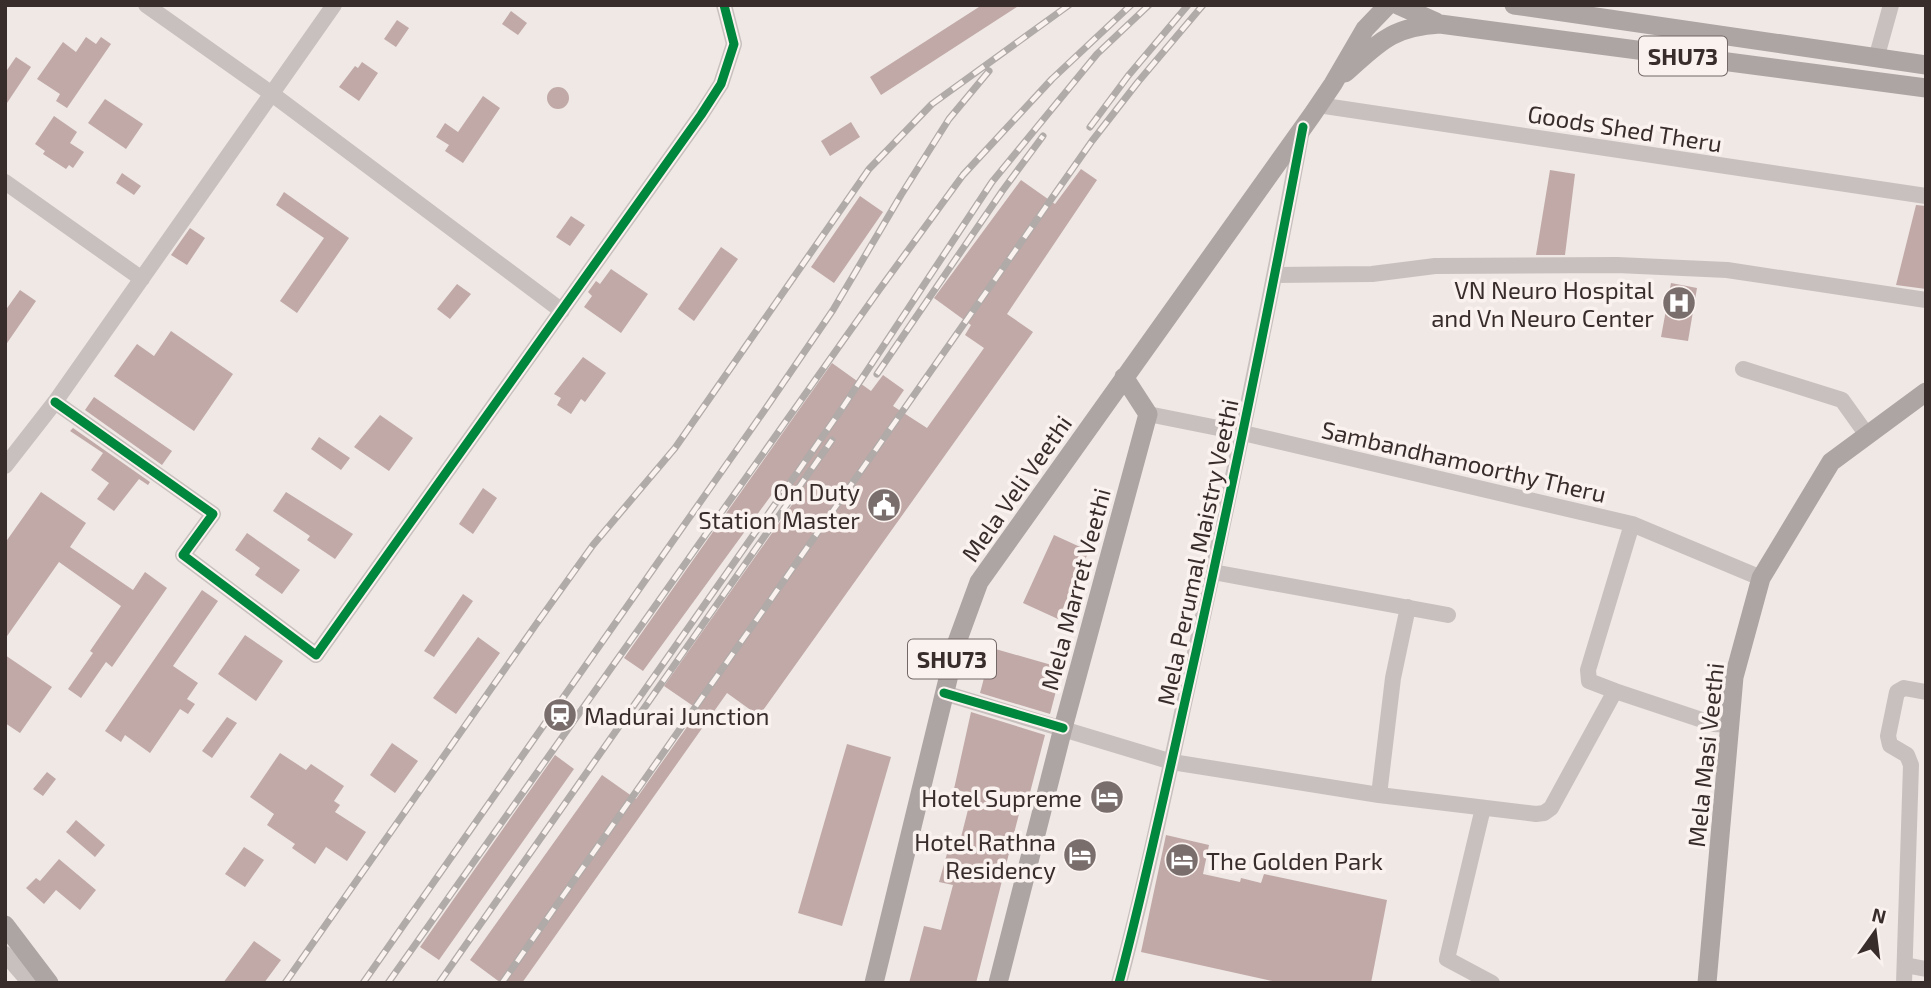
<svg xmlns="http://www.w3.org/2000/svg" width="1931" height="988" viewBox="0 0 1931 988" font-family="'Exo 2',sans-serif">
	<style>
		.building { fill: #c1a9a7 }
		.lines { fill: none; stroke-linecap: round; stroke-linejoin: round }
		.minor { stroke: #c8c0be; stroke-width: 16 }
		.major { stroke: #ada5a3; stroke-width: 19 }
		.rail-casing { stroke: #b0aaa8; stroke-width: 7 }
		.rail { stroke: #faf2ee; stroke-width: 4.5; stroke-dasharray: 13; stroke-linecap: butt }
		.cycleway-casing { stroke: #faf2ee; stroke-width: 13 }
		.cycleway { stroke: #00873e; stroke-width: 9 }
		.labels { text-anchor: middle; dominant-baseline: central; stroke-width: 7; stroke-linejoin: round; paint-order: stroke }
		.shield { fill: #faf2ee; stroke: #736866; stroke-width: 2 }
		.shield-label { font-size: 23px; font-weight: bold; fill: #392d2b }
		.street-label { font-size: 24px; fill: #392d2b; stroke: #faf2ee }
		.poi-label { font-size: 24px; fill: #392d2b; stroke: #faf2ee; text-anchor: end }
	</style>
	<rect width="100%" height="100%" fill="#efe8e5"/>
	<!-- building -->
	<path class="building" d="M982,5h38l-139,90 -11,-18z
		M511,11l16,12 -9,12 -16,-11z
		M397,20l12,8 -13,19 -12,-8z
		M86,37l10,7 5,-7 10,7 -44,64 -11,-7 4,-7 -23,-15 26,-37 13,10z
		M16,57l15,10 -26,39v-33z
		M362,62l16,11 -19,28 -20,-14 16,-21 3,2z
		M547 98a11 11 0 1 1 22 0a11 11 0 1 1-22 0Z
		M483,96l17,12 -37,55 -18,-12 4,-6 -13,-8 9,-14 13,9z
		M105,99l38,25 -17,25 -38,-26z
		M54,116l23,16 -7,11 14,9 -11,16 -4,-3 -3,4 -23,-15 2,-3 -10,-7z
		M851,122l9,15 -30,19 -9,-15z
		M1081,169l16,11 -90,134 26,18 -274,384 -32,-23 -205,290h-21l-31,-23 132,-185 34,24 63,-89 -35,-24 132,-187 -18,-13 -135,185 -19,-13 208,-295 39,28 12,-16 21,15 -11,16 34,22 57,-80 -19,-13 6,-10 -37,-27 87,-118 34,24z
		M1550,170l25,4 -10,81h-29z
		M122,173l19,13 -7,9 -18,-12z
		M284,192l65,46 -52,75 -17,-12 44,-63 -48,-33z
		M860,196l23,16 -49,71 -23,-16z
		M1916,205l10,1v83l-30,-4z
		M571,216l14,9 -15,21 -14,-9z
		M190,228l15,10 -18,27 -16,-10z
		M721,247l17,12 -44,62 -16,-12z
		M611,269l37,25 -27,39 -37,-26 8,-11 -4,-4 8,-11 4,3z
		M1671,283l26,5 -9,53 -27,-4z
		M457,284l14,10 -21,25 -13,-10z
		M20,290l16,11 -31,45v-35z
		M171,331l62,43 -39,57 -80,-55 23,-32 17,12z
		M583,357l23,16 -21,29 -4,-3 -10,15 -14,-9 4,-7 -7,-4z
		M94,397l78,54 -10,14 -77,-55z
		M380,415l33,23 -24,33 -35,-24z
		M73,428l77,54 -2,3 -9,-6 -25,32 -17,-12 12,-16 -18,-13 12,-17 -33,-22z
		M319,437l31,21 -9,12 -30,-21z
		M483,488l14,10 -24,36 -14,-10z
		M41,492l45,31 -16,24 63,43 12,-18 22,16 -55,79 -6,-5 -25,36 -13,-9 25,-36 -3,-2 31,-45 -62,-44 -54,77v-96z
		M286,492l67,42 -18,25 -28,-19 3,-4 -37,-25z
		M247,533l53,37 -18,24 -27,-19 5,-7 -25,-18z
		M1054,535l35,16 -31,68 -35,-16z
		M202,590l16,11 -45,65 25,17 -11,16 8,5 -7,10 -8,-5 -30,44 -25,-18 -4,7 -16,-11z
		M463,594l10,7 -39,56 -10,-6z
		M245,635l38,26 -27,40 -38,-27z
		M478,637l22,16 -44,61 -23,-16z
		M992,648l70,20 -12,46 -70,-21z
		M5,655l47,32 -32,46 -15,-10z
		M971,712l74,23 -19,73 -5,-2 -45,177h-67l15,-57 17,4 12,-45 -14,-3 11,-39 9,2 13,-51 -18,-5z
		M227,717l10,6 -25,35 -10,-7z
		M392,743l26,18 -23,32 -25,-18z
		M847,744l44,13 -49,169 -44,-13z
		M280,753l26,17 5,-6 33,22 -10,15 6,4 -5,7 31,20 -19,29 -21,-14 -11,17 -23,-16 3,-4 -28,-19 7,-11 -24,-17z
		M555,755l19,14 -135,191 -19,-13z
		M47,772l9,7 -13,17 -10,-7z
		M76,820l29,25 -10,12 -29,-25z
		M1166,835l43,10 -6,29 37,8 1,-4 20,5 3,-9 123,26 -16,83h-90l-140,-31z
		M244,847l20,13 -19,27 -20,-13z
		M59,859l37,31 -16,20 -24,-20 -12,14 -18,-16 10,-10 4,3z
		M254,941l27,19 -17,23h-41z"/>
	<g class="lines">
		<!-- minor -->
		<path class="minor" d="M146,5l126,89 290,217
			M1876,59l15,-54
			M1318,105l608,91
			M5,182l137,97
			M1275,275l97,-1 63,-8 182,-1 110,5 199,30
			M1743,369l99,31 25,35
			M55,402l158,112 -30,41 133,100 385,-540 20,-31 13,-40 -10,-39
			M1148,414l95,19 389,91 129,54
			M5,466l50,-64 279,-397
			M1213,572l235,43
			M1615,691l-26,-10 -1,-11 44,-146
			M944,693l228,69 207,33 157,19 8,-1 7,-5 64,-117 99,33 16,1
			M1379,795l14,-117 15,-71
			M1483,808l-36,151 45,24
			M5,954l25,29
			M1905,965l21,4
			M1119,983c29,-109 52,-220 76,-330 38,-174 75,-348 107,-523
			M1904,983l7,-218 -4,-10 -17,-10 -2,-9 9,-44 7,-4 22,4"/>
		<!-- major -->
		<path class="major" d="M1398,5l38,17
			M1514,5l412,60
			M1345,73c35,-31 46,-46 95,-49l486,64
			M5,925l44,58
			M874,983l83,-341 22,-60 333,-467 21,-31 32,-55 23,-24
			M998,983l65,-255 85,-314 -24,-37
			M1707,983l27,-306 27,-99 70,-116 95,-70"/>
		<!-- rail casing -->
		<g class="rail-casing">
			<path id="rail" d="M1090,127l38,-51 60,-71
				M877,374l126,-184 40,-54
				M633,724l199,-284
				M285,983l252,-360 56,-78 82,-97 194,-279 63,-65 137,-99
				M363,983l401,-572 69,-101 68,-115 48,-76 40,-48
				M388,983l491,-693 84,-115 89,-96 79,-74
				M439,983l400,-570 153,-231 105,-128 52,-49
				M502,983l590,-842 46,-59 65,-77"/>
		</g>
		<!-- rail -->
		<use href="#rail" class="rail"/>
		<!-- cycleway casing -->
		<g class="cycleway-casing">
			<path id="cycleway" d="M55,402l158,112 -30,41 133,100 385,-540 20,-31 13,-40 -10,-39
				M944,693l119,35
				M1119,983c29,-110 52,-220 77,-331 38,-174 74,-349 107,-525"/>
		</g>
		<!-- cycleway -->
		<use href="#cycleway" class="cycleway"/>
	</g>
	<!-- icons -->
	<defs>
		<g id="hospital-disc" transform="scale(1.75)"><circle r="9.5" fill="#796e6c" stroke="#faf2ee"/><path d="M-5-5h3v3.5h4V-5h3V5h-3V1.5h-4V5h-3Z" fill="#fff"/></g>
		<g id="civic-disc" transform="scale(1.75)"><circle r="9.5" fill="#796e6c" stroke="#faf2ee"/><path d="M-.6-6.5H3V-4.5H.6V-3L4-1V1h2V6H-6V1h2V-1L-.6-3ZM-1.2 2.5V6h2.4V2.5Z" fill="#fff"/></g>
		<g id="station-disc" transform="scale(1.75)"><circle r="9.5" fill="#796e6c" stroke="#faf2ee"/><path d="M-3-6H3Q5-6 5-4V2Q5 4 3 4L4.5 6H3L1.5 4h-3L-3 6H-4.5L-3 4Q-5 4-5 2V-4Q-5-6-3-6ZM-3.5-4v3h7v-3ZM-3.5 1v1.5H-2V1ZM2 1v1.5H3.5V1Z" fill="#fff"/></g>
		<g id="hotel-disc" transform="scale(1.75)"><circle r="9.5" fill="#796e6c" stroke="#faf2ee"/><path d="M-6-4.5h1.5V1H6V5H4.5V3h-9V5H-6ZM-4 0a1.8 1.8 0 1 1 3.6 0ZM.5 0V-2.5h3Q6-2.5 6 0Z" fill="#fff"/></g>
	</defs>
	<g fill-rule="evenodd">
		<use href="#hospital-disc" x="1679" y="303"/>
		<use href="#civic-disc" x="884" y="505"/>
		<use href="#station-disc" x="560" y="715"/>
		<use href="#hotel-disc" x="1107" y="797"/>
		<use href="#hotel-disc" x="1080" y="855"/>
		<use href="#hotel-disc" x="1182" y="860"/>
	</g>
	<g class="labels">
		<!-- shield labels -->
		<g class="shield">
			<rect x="1639" y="36.5" width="88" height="39" rx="5"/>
			<rect x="908" y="639.5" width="88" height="39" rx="5"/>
		</g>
		<g class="shield-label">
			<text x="1683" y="56">SHU73</text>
			<text x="952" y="659">SHU73</text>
		</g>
		<!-- street labels -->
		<g class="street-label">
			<text transform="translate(1625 128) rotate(9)">Goods Shed Theru</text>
			<text transform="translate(1464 461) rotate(13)">Sambandhamoorthy Theru</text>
			<text transform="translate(1016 488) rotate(-55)">Mela Veli Veethi</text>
			<text transform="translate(1197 552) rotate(-78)">Mela Perumal Maistry Veethi</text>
			<text transform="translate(1075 589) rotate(-75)">Mela Marret Veethi</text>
			<text transform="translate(1705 755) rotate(-84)">Mela Masi Veethi</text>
		</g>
		<!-- poi labels -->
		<g class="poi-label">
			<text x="1654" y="289">VN Neuro Hospital<tspan x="1654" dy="28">and Vn Neuro Center</tspan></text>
			<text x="860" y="491">On Duty<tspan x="860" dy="28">Station Master</tspan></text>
			<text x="584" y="715" text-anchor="start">Madurai Junction</text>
			<text x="1082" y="797">Hotel Supreme</text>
			<text x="1056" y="841">Hotel Rathna<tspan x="1056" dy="28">Residency</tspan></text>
			<text x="1206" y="860" text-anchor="start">The Golden Park</text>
		</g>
	</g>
	<!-- border -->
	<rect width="1931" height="988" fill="none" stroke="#392d2b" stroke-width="14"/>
	<!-- north arrow -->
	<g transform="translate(1875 932) rotate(14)" stroke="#faf2ee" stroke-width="5" paint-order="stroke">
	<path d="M0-5L12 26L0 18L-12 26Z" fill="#392d2b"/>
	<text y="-10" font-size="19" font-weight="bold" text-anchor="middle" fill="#392d2b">N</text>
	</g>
</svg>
